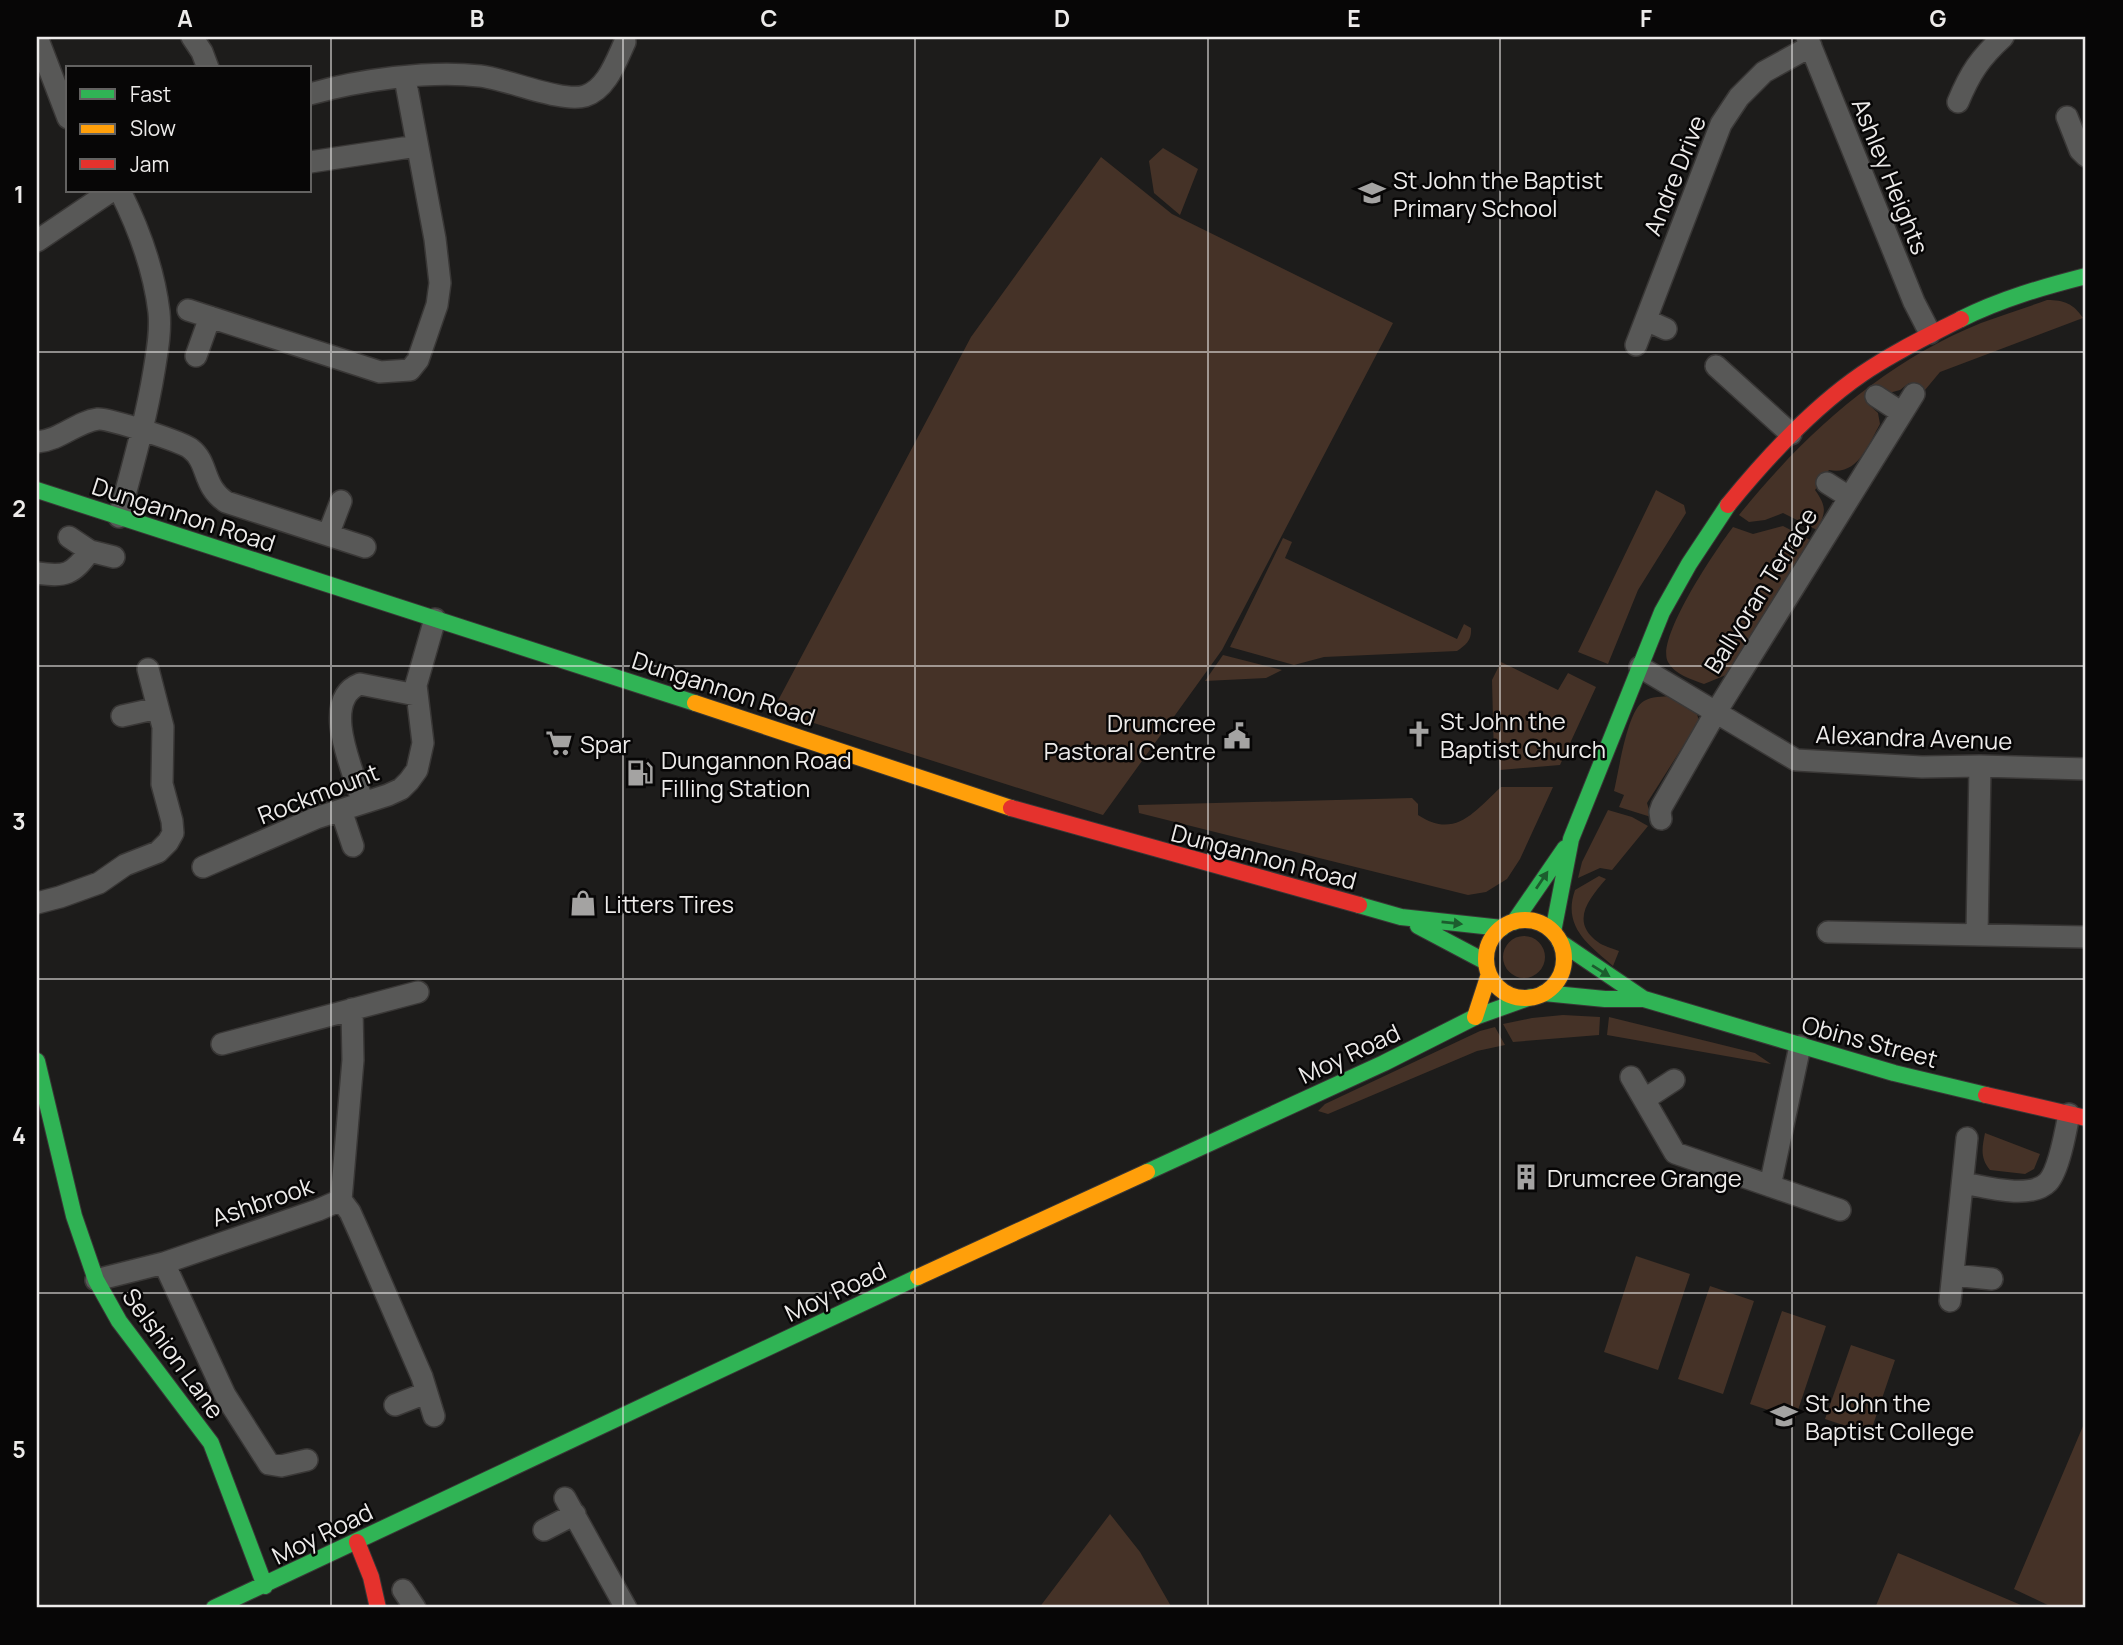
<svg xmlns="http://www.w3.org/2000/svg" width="2123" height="1645" viewBox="0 0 2123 1645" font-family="Manrope,sans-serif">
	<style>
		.green { fill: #453227 }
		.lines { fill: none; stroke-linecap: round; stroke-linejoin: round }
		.street-casing { stroke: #393736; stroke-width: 24 }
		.fast-casing { stroke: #393736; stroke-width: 18 }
		.slow-casing { stroke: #393736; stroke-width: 18 }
		.jam-casing { stroke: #393736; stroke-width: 18 }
		.street { stroke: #585857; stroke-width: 21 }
		.fast { stroke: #30b455; stroke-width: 16 }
		.slow { stroke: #ff9f0a; stroke-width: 16 }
		.jam { stroke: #e5322d; stroke-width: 16 }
		.oneway { fill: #1c5d2e }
		.grid { fill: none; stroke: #edebea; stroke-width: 2; stroke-opacity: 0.55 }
		.labels { text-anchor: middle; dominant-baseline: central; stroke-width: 5; stroke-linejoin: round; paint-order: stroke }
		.street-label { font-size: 24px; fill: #edebea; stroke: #070606 }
		.poi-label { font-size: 24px; fill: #edebea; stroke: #070606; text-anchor: start }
		.neatline { fill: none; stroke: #edebea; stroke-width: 2.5 }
		.grid-label { font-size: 23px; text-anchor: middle; font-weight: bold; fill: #edebea }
	</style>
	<rect width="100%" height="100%" fill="#1d1c1b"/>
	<!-- green -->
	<path class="green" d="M1163,148l35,21 -18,46 -26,-22 -5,-32z
		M1101,157l71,57 221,109 -171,327 -119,165 -330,-105 198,-373z
		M2047,300c17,0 27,4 36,18l-143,54 -15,18 -16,-7 -9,7 -11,3 -12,-7 -11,16 12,11 2,11c-12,21 -22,52 -51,46l-14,20c12,17 11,22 2,40l-34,-17 -18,7 -16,2 -10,-7c65,-81 145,-153 242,-192 22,-8 44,-15 66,-23z
		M1656,490l28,15 2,8 -48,77 -30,74 -30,-12z
		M1783,526l27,14 -84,135 -22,9c-13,-5 -29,-9 -36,-22 -13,-23 49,-114 65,-135l20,7z
		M1283,538l9,4 -7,16 172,81 7,-15 7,4c1,12 -5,17 -14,23l-133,6 -30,8 -64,-18z
		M1223,655l59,15 -16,8 -61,3z
		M1501,662l57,28 10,-17 28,14 -36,78 -60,5 -1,-11h-5l-2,-79z
		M1671,696l26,18 2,7 -52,82 4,14 -32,-10 5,-12 -10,-4c5,-20 13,-81 30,-90 8,-5 18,-4 27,-5z
		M1501,787h52l-33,72 -13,20 -21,13 -18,3 -329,-82 -1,-8 274,-7 6,6v11c37,25 57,-4 83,-28z
		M1608,810l24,7 16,9 -36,44 -12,-2 -22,10 4,-16z
		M1599,876l7,3c-16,19 -37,42 -8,63 5,4 14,6 21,9l-6,15c-24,-21 -51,-39 -38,-76z
		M1503 957a21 21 0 1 1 42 0a21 21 0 1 1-42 0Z
		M1563,1015l37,2 -1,18 -86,7 -10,-18 29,-6z
		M1609,1017l146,36 16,11 -164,-29z
		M1495,1027l10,18 -28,6 -149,63 -10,-3 7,-7 155,-73z
		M1985,1133l55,21 -6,15 -9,5 -35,-4c-10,-12 -8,-22 -5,-37z
		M1636,1256l54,18 -32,96 -54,-18z
		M1710,1286l44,15 -31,93 -45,-15z
		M1782,1311l44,15 -31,93 -45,-15z
		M1851,1345l44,15 -25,74 -45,-15z
		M2086,1419v189h-32l-40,-19z
		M1110,1514l30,38 32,56h-133z
		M1898,1553l10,4 120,51h-153z"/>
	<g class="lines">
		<!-- street casing -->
		<g class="street-casing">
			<path id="street" d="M37,37l31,81
				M192,37l10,15 6,16
				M1807,37l107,265 16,31
				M310,94c49,-14 119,-24 170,-18 27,3 82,27 105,20 22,-7 31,-35 40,-54
				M1958,102c12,-29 22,-44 45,-65
				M2067,117l13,33 6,6
				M310,162l107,-16
				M37,241l74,-50
				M188,310l192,62 30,-2 8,-10 19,-55 3,-22 -5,-44 -30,-161
				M1646,320l20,9
				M1636,345l85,-221 18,-27 25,-25 47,-26
				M196,356l14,-39
				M1716,366l75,68
				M1876,396l26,17
				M37,442c24,-2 39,-20 61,-23 10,-1 85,23 93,30 18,14 11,37 35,53l139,45
				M1827,483l22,14
				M119,517c13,-49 27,-97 35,-146 3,-19 7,-39 5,-59 -5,-42 -20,-83 -39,-121
				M328,535l13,-34
				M69,537l21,14 24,6
				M37,573c29,4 35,2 53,-22
				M1640,667l156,93 126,7 58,-1 106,3
				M122,716l36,-8
				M363,803c-9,-30 -44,-103 -3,-119l56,11
				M341,810l12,36
				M1661,819l-1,-7 2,-6 54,-94 198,-318
				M203,867l113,-49 72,-23 13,-6 8,-8 8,-11 6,-27 -7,-58 19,-66
				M37,903l23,-6 39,-14 26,-18 33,-13 10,-10 5,-9 -1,-12 -10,-37 1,-57 -15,-58
				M1828,932l258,5
				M1977,935l3,-169
				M222,1044l196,-52
				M1631,1077l44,76 165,57
				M1645,1099l29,-19
				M1963,1183c22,4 68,17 85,-1 11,-12 18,-52 21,-68
				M1770,1186l30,-140
				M341,1200l9,12 9,20 63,145 12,39
				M164,1263l61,132 44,69 12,2 26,-6
				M1953,1275l39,4
				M96,1280l68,-17 154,-53 23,-10 12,-140 -1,-51
				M1950,1301l17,-163
				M395,1405l31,-12
				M565,1498l61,110
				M544,1530l31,-16
				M403,1590l12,18"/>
		</g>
		<!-- fast casing -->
		<g class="fast-casing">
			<path id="fast" d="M1961,319c40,-20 82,-32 125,-43
				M37,490l658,213
				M1359,905l42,12 101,11
				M1514,922l51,-74
				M1418,926l68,36
				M1553,932l18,-93 91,-227 27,-48 39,-59
				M1560,942l84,57
				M1544,993l61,6h39l250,74 92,22
				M37,1061l37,155 22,64 23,41 92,122 54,143
				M1147,1172l237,-109 91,-46 56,-20
				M214,1608l704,-331"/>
		</g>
		<!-- slow casing -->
		<g class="slow-casing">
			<path id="slow" d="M695,703l316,105
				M1486 959a39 39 0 1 1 78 0a39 39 0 1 1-78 0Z
				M1475,1017l14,-43
				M918,1277l229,-105"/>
		</g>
		<!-- jam casing -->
		<g class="jam-casing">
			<path id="jam" d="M1728,505c39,-48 83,-96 134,-131 32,-22 66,-38 99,-55
				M1011,808l348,97
				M1986,1095l100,23
				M357,1542l14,35 7,31"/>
		</g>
		<!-- street -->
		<use href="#street" class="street"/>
		<!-- fast -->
		<use href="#fast" class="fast"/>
		<!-- slow -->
		<use href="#slow" class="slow"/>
		<!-- jam -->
		<use href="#jam" class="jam"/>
	</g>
	<!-- one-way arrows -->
	<defs><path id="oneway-solid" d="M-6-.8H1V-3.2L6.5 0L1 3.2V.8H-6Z" transform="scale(1.75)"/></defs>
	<g class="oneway">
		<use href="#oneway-solid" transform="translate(1542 880) rotate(-56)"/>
		<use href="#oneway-solid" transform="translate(1452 923) rotate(6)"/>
		<use href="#oneway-solid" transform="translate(1601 971) rotate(32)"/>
	</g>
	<!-- grid -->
	<path class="grid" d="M331,37v1571M623,37v1571M915,37v1571M1208,37v1571M1500,37v1571M1792,37v1571M37,352h2049M37,666h2049M37,979h2049M37,1293h2049"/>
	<!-- icons -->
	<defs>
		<g id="school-bare" transform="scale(2.1)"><path d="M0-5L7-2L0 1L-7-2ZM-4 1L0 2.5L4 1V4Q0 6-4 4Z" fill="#a4a3a2" stroke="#070606" stroke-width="2.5" paint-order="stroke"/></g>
		<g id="church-bare" transform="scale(2.1)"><path d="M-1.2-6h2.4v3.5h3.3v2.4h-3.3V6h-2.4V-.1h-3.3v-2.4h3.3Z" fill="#a4a3a2" stroke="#070606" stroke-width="2.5" paint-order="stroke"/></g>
		<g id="civic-bare" transform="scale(2.1)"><path d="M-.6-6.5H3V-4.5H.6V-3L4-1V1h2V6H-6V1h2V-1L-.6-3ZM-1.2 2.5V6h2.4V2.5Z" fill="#a4a3a2" stroke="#070606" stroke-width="2.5" paint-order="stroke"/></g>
		<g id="supermarket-bare" transform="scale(2.1)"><path d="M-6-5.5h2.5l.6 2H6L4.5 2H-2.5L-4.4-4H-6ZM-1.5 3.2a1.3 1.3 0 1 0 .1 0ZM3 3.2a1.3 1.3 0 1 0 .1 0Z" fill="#a4a3a2" stroke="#070606" stroke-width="2.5" paint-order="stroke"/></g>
		<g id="fuel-bare" transform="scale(2.1)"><path d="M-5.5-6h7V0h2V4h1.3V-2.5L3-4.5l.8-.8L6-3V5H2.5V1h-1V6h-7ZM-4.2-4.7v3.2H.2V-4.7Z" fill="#a4a3a2" stroke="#070606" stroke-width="2.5" paint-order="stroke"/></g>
		<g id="shop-bare" transform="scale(2.1)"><path d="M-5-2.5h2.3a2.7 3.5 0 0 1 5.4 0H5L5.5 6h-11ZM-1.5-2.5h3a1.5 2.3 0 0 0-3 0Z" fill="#a4a3a2" stroke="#070606" stroke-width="2.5" paint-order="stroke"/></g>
		<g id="building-bare" transform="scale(2.1)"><path d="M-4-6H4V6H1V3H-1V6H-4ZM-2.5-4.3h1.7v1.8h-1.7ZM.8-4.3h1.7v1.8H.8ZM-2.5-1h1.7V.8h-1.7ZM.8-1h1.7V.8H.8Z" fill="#a4a3a2" stroke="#070606" stroke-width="2.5" paint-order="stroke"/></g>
	</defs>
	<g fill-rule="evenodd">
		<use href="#school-bare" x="1372" y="193"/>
		<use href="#church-bare" x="1419" y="734"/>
		<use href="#civic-bare" x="1237" y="736"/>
		<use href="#supermarket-bare" x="559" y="743"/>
		<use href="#fuel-bare" x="640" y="773"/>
		<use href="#shop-bare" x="583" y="903"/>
		<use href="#building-bare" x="1526" y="1177"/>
		<use href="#school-bare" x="1784" y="1416"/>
	</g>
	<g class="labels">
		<!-- street labels -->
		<g class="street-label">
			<text transform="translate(1674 175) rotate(-68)">Andre Drive</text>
			<text transform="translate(1891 176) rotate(68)">Ashley Heights</text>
			<text transform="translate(184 514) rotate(18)">Dungannon Road</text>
			<text transform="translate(1760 590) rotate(-58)">Ballyoran Terrace</text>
			<text transform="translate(724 688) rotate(18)">Dungannon Road</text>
			<text transform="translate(1914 737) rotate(2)">Alexandra Avenue</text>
			<text transform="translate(318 793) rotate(-21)">Rockmount</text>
			<text transform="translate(1264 856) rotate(15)">Dungannon Road</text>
			<text transform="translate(1870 1041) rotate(15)">Obins Street</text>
			<text transform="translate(1349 1053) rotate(-25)">Moy Road</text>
			<text transform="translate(262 1201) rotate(-19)">Ashbrook</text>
			<text transform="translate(835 1291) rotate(-25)">Moy Road</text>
			<text transform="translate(174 1353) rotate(54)">Selshion Lane</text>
			<text transform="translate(322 1533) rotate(-26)">Moy Road</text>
		</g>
		<!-- poi labels -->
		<g class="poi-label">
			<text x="1393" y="179">St John the Baptist<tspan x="1393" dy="28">Primary School</tspan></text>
			<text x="1440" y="720">St John the<tspan x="1440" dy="28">Baptist Church</tspan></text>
			<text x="1216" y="722" text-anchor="end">Drumcree<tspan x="1216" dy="28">Pastoral Centre</tspan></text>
			<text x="580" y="743">Spar</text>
			<text x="661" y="759">Dungannon Road<tspan x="661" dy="28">Filling Station</tspan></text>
			<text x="604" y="903">Litters Tires</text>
			<text x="1547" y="1177">Drumcree Grange</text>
			<text x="1805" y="1402">St John the<tspan x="1805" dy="28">Baptist College</tspan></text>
		</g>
	</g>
	<!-- border -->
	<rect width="2123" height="1645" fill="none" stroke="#070606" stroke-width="77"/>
	<!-- legend -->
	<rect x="66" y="66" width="245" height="126" fill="#070606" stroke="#636261" stroke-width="2"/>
	<rect x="80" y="89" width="35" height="10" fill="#30b455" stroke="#636261" stroke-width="2"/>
	<text x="130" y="102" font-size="21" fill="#edebea">Fast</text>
	<rect x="80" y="124" width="35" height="10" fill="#ff9f0a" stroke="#636261" stroke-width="2"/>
	<text x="130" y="136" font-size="21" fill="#edebea">Slow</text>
	<rect x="80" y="159" width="35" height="10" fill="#e5322d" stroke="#636261" stroke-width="2"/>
	<text x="130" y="172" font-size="21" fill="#edebea">Jam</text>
	<rect x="38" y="38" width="2046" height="1568" class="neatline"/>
	<g class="grid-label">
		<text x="185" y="27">A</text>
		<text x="477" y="27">B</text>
		<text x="769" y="27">C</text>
		<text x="1062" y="27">D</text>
		<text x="1354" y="27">E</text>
		<text x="1646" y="27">F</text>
		<text x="1938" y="27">G</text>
		<text x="19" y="203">1</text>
		<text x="19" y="517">2</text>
		<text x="19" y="830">3</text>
		<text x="19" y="1144">4</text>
		<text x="19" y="1458">5</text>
	</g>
</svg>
